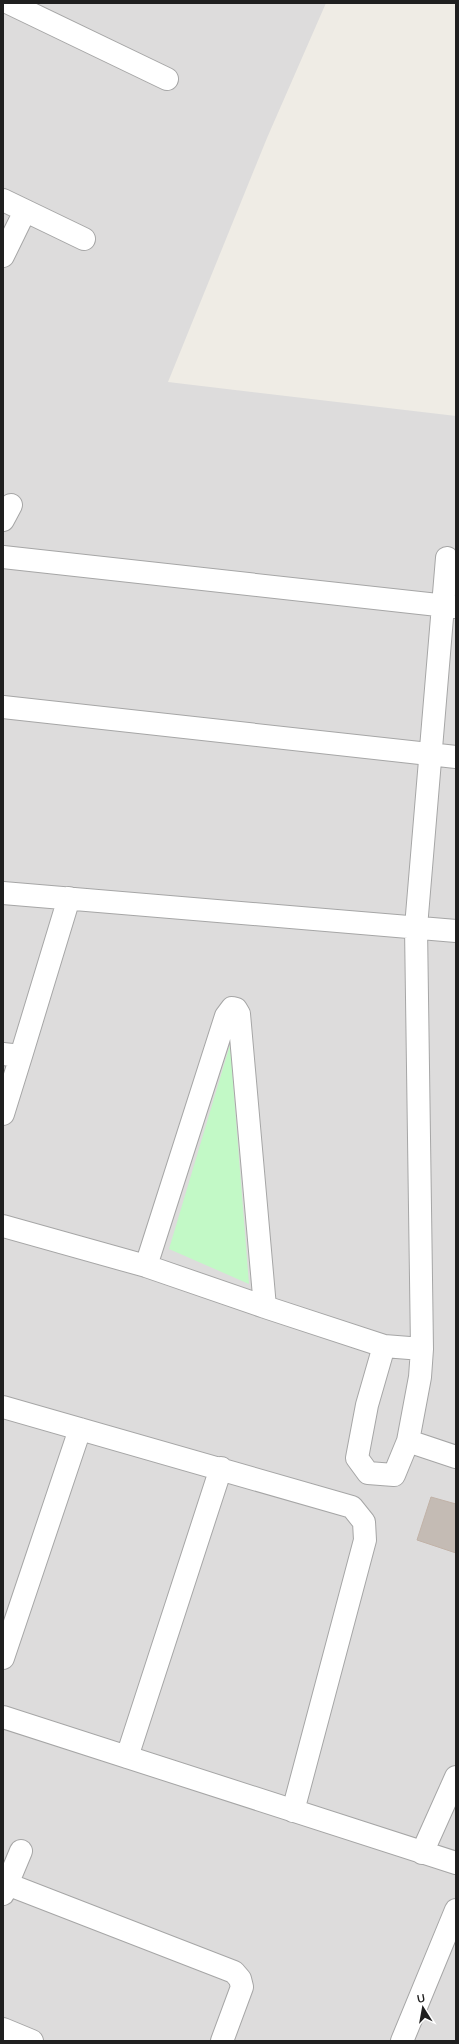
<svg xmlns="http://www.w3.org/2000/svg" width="459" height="2044" viewBox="0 0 459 2044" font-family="Mulish,sans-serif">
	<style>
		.residential { fill: #dddcdc }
		.park { fill: #c2f9c6 }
		.building { fill: #c4bbb4; stroke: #c1b2a7 }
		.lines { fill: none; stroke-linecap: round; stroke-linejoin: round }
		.minor-casing { stroke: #a6a6a6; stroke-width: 24 }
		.minor { stroke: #fff; stroke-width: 22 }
	</style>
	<rect width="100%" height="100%" fill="#efece5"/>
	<!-- residential -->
	<path class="residential" d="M3,3h323l-59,135 -99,244 288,34v1625h-453z"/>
	<!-- park -->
	<path class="park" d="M230,1045l19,239 -80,-35z"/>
	<!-- building -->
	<path class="building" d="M431,1497l25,7v49l-39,-13z"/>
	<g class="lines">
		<!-- minor casing -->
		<g class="minor-casing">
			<path id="minor" d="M9,3l158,76
				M3,200l81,39
				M3,256l22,-45
				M3,520l8,-15
				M3,557l453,50
				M3,707l453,50
				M3,893l453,38
				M3,1054l18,2 -18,58
				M21,1056l48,-158
				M3,1226l143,40 119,41 119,39 38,3
				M146,1266l80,-250 6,-8 4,1 3,5 26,293
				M384,1346l-17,59 -10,53 11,15 26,2 14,-34 12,-64 2,-28 -6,-422 31,-369
				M3,1407l349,100 12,15 1,18 -72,271
				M408,1441l48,16
				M3,1658l77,-229
				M3,1717l453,146
				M127,1757l94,-289
				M422,1853l34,-76
				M7,1884l227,88 6,7 2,8 -20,54
				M3,1894l18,-43
				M3,2029l29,12
				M402,2041l54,-131"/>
		</g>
		<!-- minor -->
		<use href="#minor" class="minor"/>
	</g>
	<!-- border -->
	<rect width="459" height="2044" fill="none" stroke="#1f1f1f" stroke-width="8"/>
	<!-- north arrow -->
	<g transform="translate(423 2008) rotate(349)" stroke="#ffffff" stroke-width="3" paint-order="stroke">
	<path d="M0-3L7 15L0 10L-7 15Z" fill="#1f1f1f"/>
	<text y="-6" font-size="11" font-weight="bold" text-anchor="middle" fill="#1f1f1f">U</text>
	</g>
</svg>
